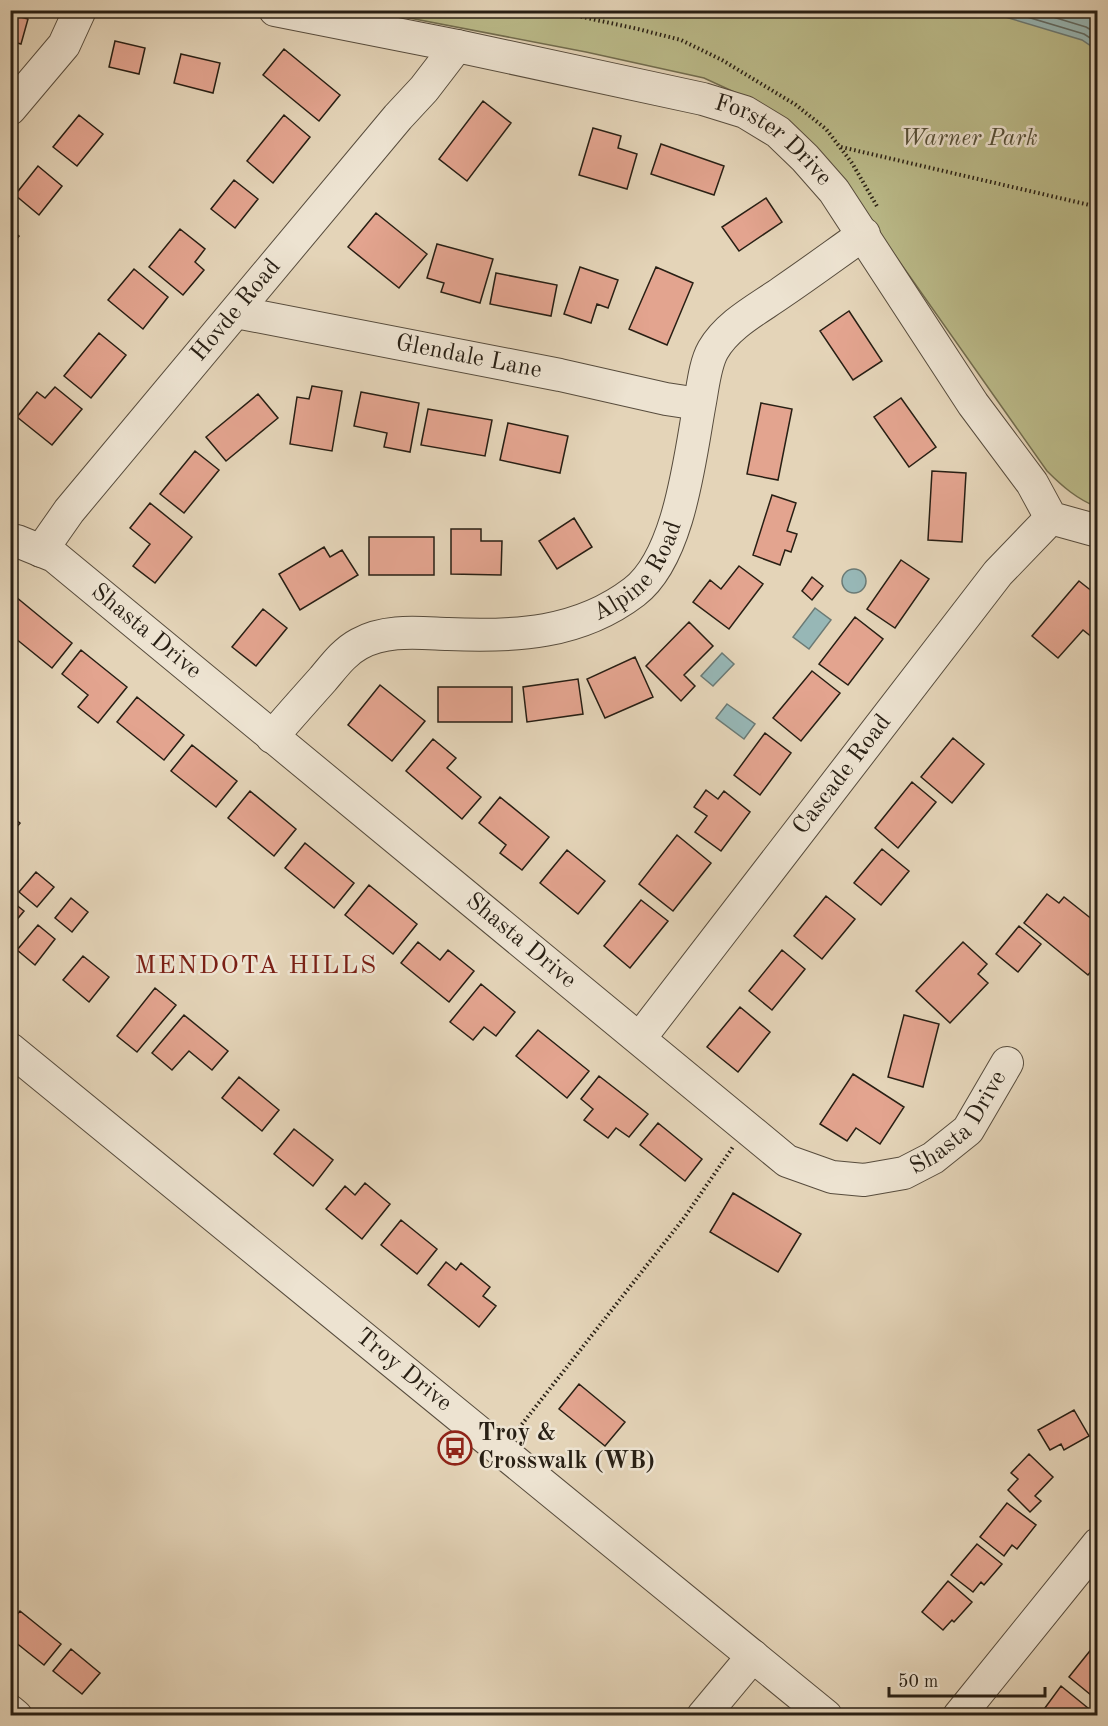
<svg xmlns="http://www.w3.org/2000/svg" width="1108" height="1726" viewBox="0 0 1108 1726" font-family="'Old Standard TT',serif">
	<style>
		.green { fill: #bbbb8a; stroke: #726d4f; stroke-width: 1.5 }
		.water { fill: #97b7b6; stroke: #6b7a75; stroke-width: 1.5 }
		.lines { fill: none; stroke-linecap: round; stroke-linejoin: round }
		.shore { stroke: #606b65; stroke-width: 1.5 }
		.building { fill: #e3a48f; stroke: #281f14; stroke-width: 1.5 }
		.minor-casing { stroke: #574c3d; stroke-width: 34 }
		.path { stroke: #281f14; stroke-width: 4; stroke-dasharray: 1.5 3; stroke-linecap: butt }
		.minor { stroke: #ede3d1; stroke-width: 32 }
		.labels { text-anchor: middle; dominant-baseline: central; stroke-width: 5; stroke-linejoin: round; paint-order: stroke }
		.park-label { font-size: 24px; font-style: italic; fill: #544e37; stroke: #ede3d1 }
		.street-label { font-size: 24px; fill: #281f14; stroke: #ede3d1 }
		.poi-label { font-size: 24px; font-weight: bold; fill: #281f14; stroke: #ede3d1; text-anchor: start }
		.neighbourhood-label { font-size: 26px; letter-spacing: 1.5px; fill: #7a1f14; stroke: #ede3d1 }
	</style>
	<rect width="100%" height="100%" fill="#e4d4b8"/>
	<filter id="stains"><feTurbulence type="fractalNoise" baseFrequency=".00333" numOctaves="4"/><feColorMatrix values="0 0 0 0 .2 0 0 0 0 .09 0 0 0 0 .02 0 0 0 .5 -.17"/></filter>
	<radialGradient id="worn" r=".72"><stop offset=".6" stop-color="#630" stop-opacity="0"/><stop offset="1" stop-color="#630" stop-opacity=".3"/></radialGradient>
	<!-- green -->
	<path class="green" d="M373,11h724v496c-20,-8 -34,-20 -50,-36l-203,-288 -86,-80 -54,-25 -118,-26z"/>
	<!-- water -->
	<path class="water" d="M991,11h106v39l-15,-10 -80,-24z
		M842 581a12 12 0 1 1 24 0a12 12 0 1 1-24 0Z
		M815,608l16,12 -22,29 -16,-12z
		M722,653l12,11 -21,22 -12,-10z
		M727,704l28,20 -11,15 -28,-21z"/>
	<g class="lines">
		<!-- shore -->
		<path class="shore" d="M1004,10l80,24 14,9
			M1030,10l56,17 12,7"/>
	</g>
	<!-- building -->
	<path class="building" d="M10,14l18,5 -7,25 -11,-3z
		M115,41l30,7 -6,26 -30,-7z
		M284,49l56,46 -21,26 -56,-46z
		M181,54l39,9 -7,30 -39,-10z
		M483,101l28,22 -44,58 -28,-22z
		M79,115l24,19 -26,32 -24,-19z
		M284,115l26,22 -37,46 -26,-22z
		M593,128l28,8 -3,12 19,6 -10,35 -48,-14z
		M661,144l63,22 -10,29 -63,-21z
		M38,166l24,20 -23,29 -24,-20z
		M234,180l24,19 -23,29 -24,-19z
		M766,198l16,24 -43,29 -17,-24z
		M376,213l51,41 -28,34 -51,-41z
		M10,229l9,7 -9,11z
		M180,229l25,20 -10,13 9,8 -21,25 -34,-28z
		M437,244l56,15 -13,44 -39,-11 3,-9 -17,-5z
		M580,267l38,13 -10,28 -11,-4 -6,19 -27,-9z
		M656,267l37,16 -26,62 -38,-16z
		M134,269l34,28 -25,32 -35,-29z
		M496,273l61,12 -6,31 -61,-12z
		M849,311l33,50 -29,19 -33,-49z
		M99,333l27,22 -35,43 -27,-22z
		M312,386l30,5 -10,60 -42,-7 7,-47 12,2z
		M55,387l27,22 -30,36 -35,-28 20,-25 8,6z
		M361,392l58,11 -9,49 -26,-5 3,-14 -33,-7z
		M258,394l20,24 -52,43 -20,-24z
		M901,398l35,49 -27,20 -35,-50z
		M761,403l31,6 -14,71 -31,-6z
		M428,409l64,11 -7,36 -64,-11z
		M508,423l60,13 -8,37 -60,-13z
		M195,451l24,19 -35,43 -24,-19z
		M932,471l34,2 -4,69 -34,-2z
		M772,495l24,8 -9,28 10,3 -6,18 -6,-2 -5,15 -27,-10z
		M150,503l42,34 -37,46 -22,-17 17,-22 -20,-16z
		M574,518l18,29 -35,22 -18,-28z
		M451,529h30v12h21l-1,34 -50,-1z
		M369,537h65v38h-65z
		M324,547l6,10 12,-7 16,25 -58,35 -21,-36z
		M901,560l28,19 -34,49 -28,-19z
		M739,566l24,18 -34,45 -36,-27 17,-22 11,9z
		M812,577l11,9 -11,14 -10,-9z
		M1079,581l19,15v46l-15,-12 -25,28 -26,-22z
		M16,597l56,46 -20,25 -42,-34v-30z
		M263,609l24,19 -31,38 -24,-19z
		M855,617l28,22 -35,46 -29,-21z
		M689,622l24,24 -29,29 11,11 -14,15 -35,-35z
		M81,650l46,37 -29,36 -20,-16 10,-12 -26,-21z
		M635,657l18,40 -48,21 -18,-39z
		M812,671l28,22 -39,48 -28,-23z
		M578,679l5,35 -56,8 -4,-35z
		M380,685l45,36 -33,40 -44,-36z
		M438,687h74v35h-74z
		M137,697l47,38 -20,25 -47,-38z
		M765,733l26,20 -31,42 -26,-20z
		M953,738l31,26 -32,39 -31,-26z
		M433,739l23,19 -9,10 34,29 -19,22 -56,-48z
		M192,745l45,36 -21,26 -45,-36z
		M912,782l24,20 -38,46 -23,-20z
		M706,790l12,9 6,-8 26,21 -29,39 -26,-19 12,-16 -13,-9z
		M250,791l46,38 -22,27 -46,-38z
		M500,797l49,40 -27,33 -22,-17 6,-8 -27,-22z
		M10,815l10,8 -10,12z
		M677,835l34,28 -38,48 -34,-27z
		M305,843l49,40 -20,25 -49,-40z
		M882,849l27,22 -28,34 -27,-22z
		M567,850l38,31 -27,33 -38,-31z
		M36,872l18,15 -17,20 -18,-15z
		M369,885l48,39 -24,30 -48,-39z
		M1047,894l12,9 5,-6 34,27v39l-10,12 -64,-52z
		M826,896l29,23 -33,40 -28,-23z
		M71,898l17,14 -16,20 -17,-14z
		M10,900l14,11 -14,17z
		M641,900l27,21 -38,47 -26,-22z
		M38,925l17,14 -20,26 -18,-15z
		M1019,926l22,18 -23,28 -22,-18z
		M418,942l22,18 8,-10 26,21 -25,31 -48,-39z
		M963,942l24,22 -9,10 10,9 -38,40 -34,-32z
		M782,950l23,19 -33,41 -23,-19z
		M83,956l26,21 -20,25 -26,-22z
		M481,984l34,28 -19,24 -12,-9 -11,13 -23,-18z
		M155,988l21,17 -39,47 -20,-16z
		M740,1007l30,25 -32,40 -31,-25z
		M184,1015l44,36 -16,19 -23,-19 -17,19 -20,-17z
		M904,1015l35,9 -16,63 -35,-10z
		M538,1030l51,41 -22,27 -51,-42z
		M853,1074l51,33 -24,37 -24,-16 -9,13 -27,-17z
		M599,1076l49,38 -19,23 -13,-9 -8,10 -24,-18 9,-11 -12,-10z
		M239,1077l40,33 -17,21 -40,-33z
		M658,1123l44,36 -17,22 -45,-36z
		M294,1129l39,31 -20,26 -39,-32z
		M365,1183l25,21 -28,35 -36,-30 19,-23 10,9z
		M733,1193l68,41 -23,38 -68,-40z
		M401,1220l36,29 -20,25 -36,-29z
		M446,1262l10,8 5,-7 29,24 -7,9 13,10 -17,21 -51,-42z
		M579,1384l46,38 -20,24 -46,-37z
		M1074,1410l15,26 -25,14 -3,-6 -11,6 -12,-20z
		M1029,1454l24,23 -18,19 6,5 -11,11 -22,-22 10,-11 -7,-6z
		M1007,1503l29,22 -19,24 -5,-4 -8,11 -24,-19z
		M977,1544l25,20 -18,21 -3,-3 -8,10 -22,-17z
		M948,1581l24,21 -18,20 -2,-2 -9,10 -21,-18z
		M20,1611l41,33 -17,21 -34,-27v-15z
		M1093,1647l5,4 -1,49 -28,-23z
		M71,1649l29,24 -18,21 -29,-23z
		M1061,1686l27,22 -7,8h-42z"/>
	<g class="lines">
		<!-- minor casing -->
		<g class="minor-casing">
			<g id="minor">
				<path id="s1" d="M275,10l182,36 246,53 42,13 33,20 27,26 29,33 139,213 59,79 19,35 47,13"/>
				<path d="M10,109l54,-64 16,-35"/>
				<path id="s2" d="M236,312l324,63 106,24 33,5"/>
				<path id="s3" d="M10,540l7,1 37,15 733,605 45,16 32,3 40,-7 29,-15 35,-28 39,-67"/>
				<path id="s4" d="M41,551l28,-40 329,-394 26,-28 33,-43"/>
				<path id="s5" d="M272,737c17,-20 34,-39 51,-58 11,-13 21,-27 36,-35 27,-15 59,-11 89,-10 67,3 131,0 186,-42 46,-35 56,-136 66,-190 3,-16 5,-38 13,-52 15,-26 45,-41 69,-58 28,-19 55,-39 82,-58"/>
				<path id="s6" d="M640,1038l358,-465 53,-55"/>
				<path id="s7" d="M10,1049l816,667"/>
				<path d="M10,1711l6,5"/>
				<path d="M703,1716l50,-60"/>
				<path d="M959,1716l139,-172"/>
			</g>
		</g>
		<!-- path -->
		<path class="path" d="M550,10l88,19 43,11 41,20 74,45 30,24 26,34 26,45
			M841,147l257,60
			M519,1428l165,-210 49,-71"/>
		<!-- minor -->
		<use href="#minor" class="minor"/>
	</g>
	<!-- icons -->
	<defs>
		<g id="bus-ring" transform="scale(1.725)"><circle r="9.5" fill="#ede3d1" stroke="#8f2418" stroke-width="1.5"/><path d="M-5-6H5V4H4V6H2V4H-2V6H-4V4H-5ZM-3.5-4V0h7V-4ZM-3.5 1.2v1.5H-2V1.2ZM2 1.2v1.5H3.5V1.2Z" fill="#8f2418"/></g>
	</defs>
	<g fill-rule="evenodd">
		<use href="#bus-ring" x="455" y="1448"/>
	</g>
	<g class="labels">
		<!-- park labels -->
		<g class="park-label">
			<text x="969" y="139">Warner Park</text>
		</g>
		<!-- street labels -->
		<g class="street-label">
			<text stroke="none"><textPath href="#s1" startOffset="520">Forster Drive</textPath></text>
			<text stroke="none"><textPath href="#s4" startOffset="310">Hovde Road</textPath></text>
			<text stroke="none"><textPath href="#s2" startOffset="237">Glendale Lane</textPath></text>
			<text stroke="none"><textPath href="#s5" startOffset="432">Alpine Road</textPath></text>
			<text stroke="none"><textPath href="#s3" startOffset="166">Shasta Drive</textPath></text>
			<text stroke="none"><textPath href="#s6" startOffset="332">Cascade Road</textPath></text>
			<text stroke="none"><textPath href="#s3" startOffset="652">Shasta Drive</textPath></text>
			<text stroke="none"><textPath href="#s3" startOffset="1194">Shasta Drive</textPath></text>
			<text stroke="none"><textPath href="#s7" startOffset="508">Troy Drive</textPath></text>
		</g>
		<!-- poi labels -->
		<g class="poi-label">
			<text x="478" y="1434">Troy &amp;<tspan x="478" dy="28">Crosswalk (WB)</tspan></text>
		</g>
		<!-- neighbourhood labels -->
		<g class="neighbourhood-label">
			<text x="256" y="966">MENDOTA HILLS</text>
		</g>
	</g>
	<!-- margin -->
	<rect width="1108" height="1726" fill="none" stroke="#e4d4b8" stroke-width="36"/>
	<rect x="12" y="12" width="1084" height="1702" fill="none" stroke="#281f14" stroke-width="3"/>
	<rect x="18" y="18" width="1072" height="1690" fill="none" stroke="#281f14" stroke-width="1.5"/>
	<!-- scale -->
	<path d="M889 1687v9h156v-9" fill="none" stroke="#281f14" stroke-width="3"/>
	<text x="898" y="1687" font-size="18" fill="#281f14" stroke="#ede3d1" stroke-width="4.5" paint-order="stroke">50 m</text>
	<rect width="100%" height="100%" filter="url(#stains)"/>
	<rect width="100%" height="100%" fill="url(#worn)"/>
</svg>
